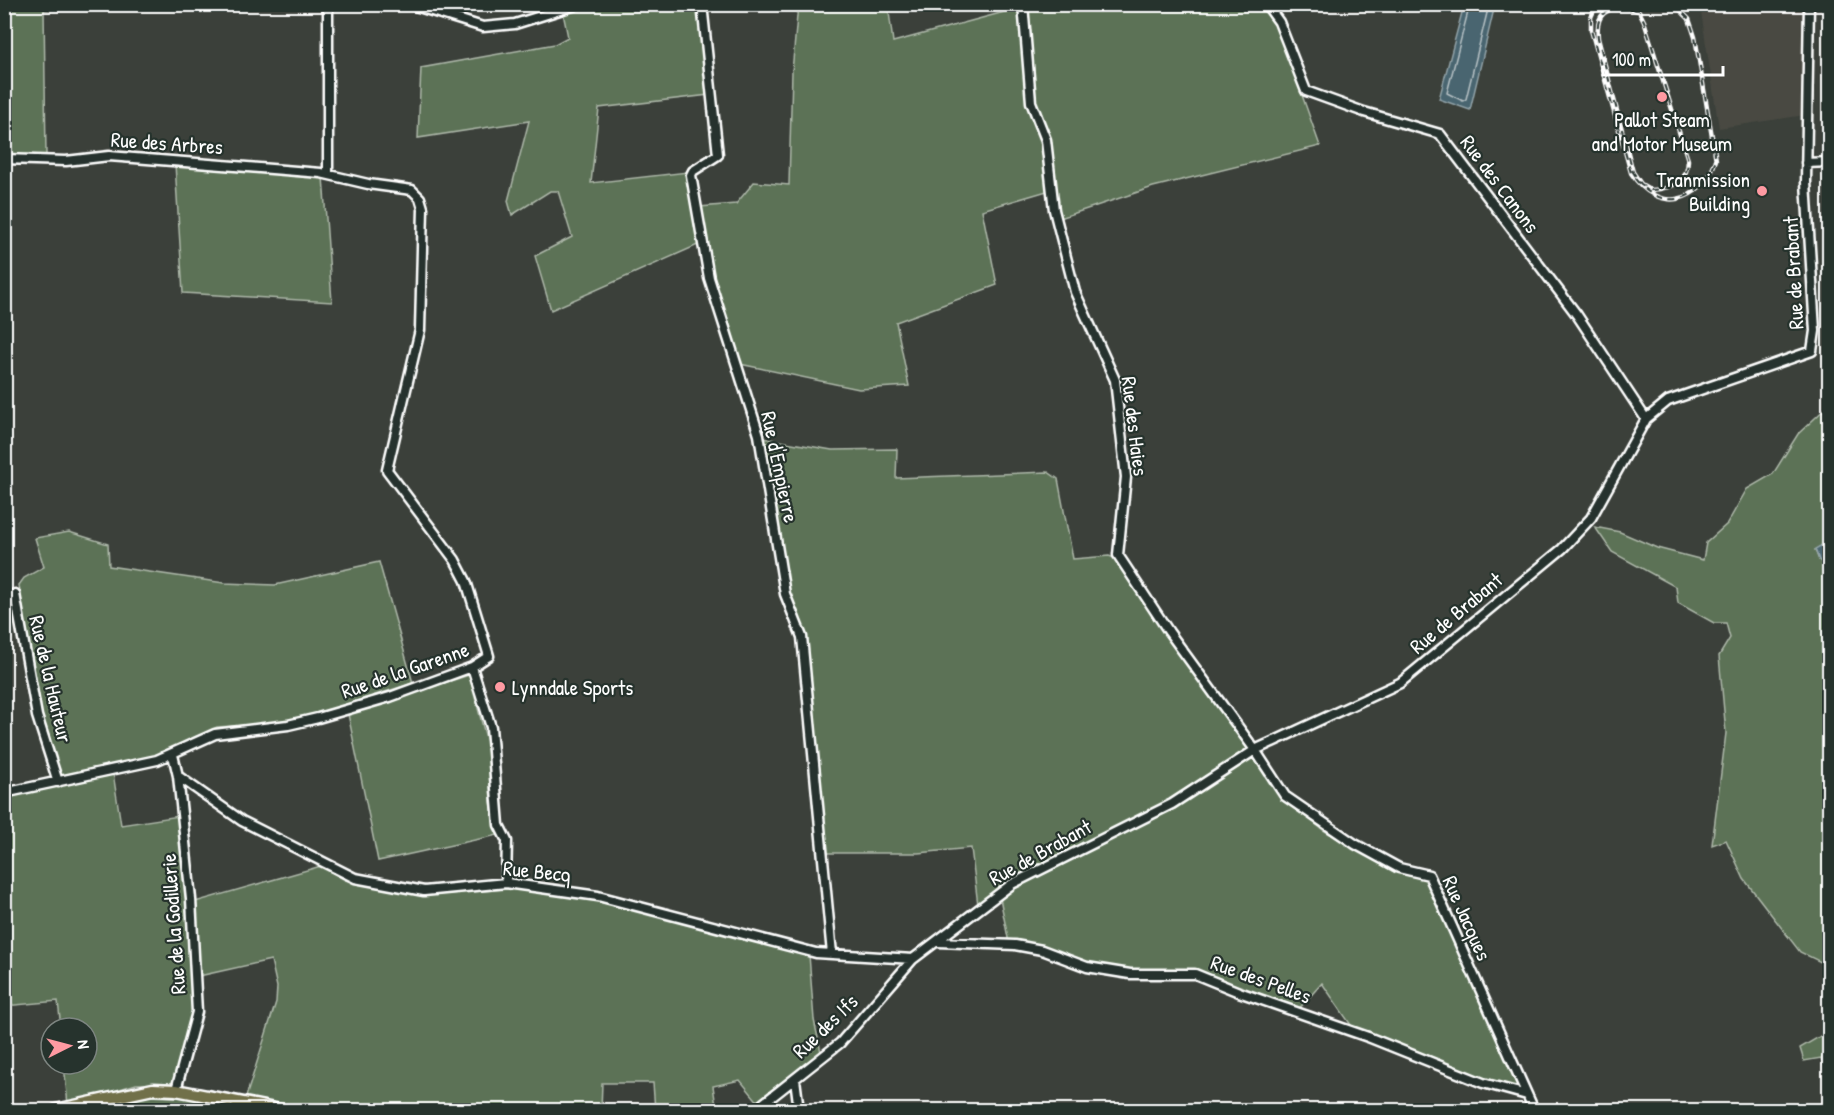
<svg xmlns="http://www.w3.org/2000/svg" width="1834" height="1115" viewBox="0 0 1834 1115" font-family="'Patrick Hand',sans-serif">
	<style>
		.built { fill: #4a4a43 }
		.green { fill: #5c7256; stroke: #aeb8aa; stroke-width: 1.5 }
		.water { fill: #49656f; stroke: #92a3a9; stroke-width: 1.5 }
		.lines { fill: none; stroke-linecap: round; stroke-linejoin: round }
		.shore { stroke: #b6c1c5; stroke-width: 1.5 }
		.minor-casing { stroke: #fff; stroke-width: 13 }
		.major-casing { stroke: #fff; stroke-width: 15 }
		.minor { stroke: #26332d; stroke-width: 8 }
		.major { stroke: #716f4a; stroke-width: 10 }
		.rail-casing { stroke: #fff; stroke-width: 4.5 }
		.rail { stroke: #26332d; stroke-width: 2; stroke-dasharray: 7; stroke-linecap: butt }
		.poi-dot { fill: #ff9aa2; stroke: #26332d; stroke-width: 2 }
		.labels { text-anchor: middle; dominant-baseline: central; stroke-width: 4.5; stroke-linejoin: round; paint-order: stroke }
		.poi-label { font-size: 21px; fill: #fff; stroke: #26332d }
		.street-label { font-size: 21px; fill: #fff; stroke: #26332d }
	</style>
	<rect width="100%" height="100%" fill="#3b403a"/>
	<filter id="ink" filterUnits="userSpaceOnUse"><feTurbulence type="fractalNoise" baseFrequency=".0167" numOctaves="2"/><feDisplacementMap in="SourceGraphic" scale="12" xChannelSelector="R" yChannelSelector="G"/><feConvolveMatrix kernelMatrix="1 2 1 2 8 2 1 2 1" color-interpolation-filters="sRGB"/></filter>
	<g filter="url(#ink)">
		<!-- built -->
		<path class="built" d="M1700,5h106l-1,110 -86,13z"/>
		<!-- green -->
		<path class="green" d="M5,5h74v2l-35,3 2,145 -3,2 -38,-1z
			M591,5h106l12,90 -110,13 -8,75 97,-11 12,72 -149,66 -16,-54 37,-19 -14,-46h-8l-38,24 -4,-14 21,-80 -111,17 3,-70 134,-24 13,-7 -5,-24z
			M798,5h90l5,37 126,-34 11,104 13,30 4,49 -65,19 15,75 -101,37 13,64 -50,3 -119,-25c-18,-51 -32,-103 -41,-157l37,-3 18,-22 35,3 3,-113z
			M1025,5h236l17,22 42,119 -167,41 -93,31 -27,-128z
			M175,164l148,13 9,125 -149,-9z
			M1829,405v136l-14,9 4,10 11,9 -1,404 -6,-10 -23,-11 -56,-73 -18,-39 -14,5 14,-112 -7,-77 11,-18 -4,-15h-12l-36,-20 -2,-16 -64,-35 -17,-25 25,5 37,16 46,12 3,-17 21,-19 20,-35 26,-15 25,-40z
			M763,438l69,12 65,-1 -1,29 152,-6 10,7 15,80 36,-3 8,3 131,190 -64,44 -34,19 -126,61 -46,32 -7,-57 -53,5h-91l-23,-224 -15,-33z
			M69,532l39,12 1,22 115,17 51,2 104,-23 34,121 -126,40 -70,4 -55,28 -101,23 -21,-64 -21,-129 5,-7 20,-11 -9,-29z
			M469,675l18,67 4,60 7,33 -120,26 -30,-147z
			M1254,756l29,43 40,31 71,42 34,8 92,209 -23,-5 -144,-56 -31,-45 -25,28 -99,-38 -64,-2 -39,-6 -66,-21 -20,-1 -9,-45 32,-20 141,-69z
			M113,773l8,52 58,-9 9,88 5,106 -19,74h-38l-68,21 -4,-41h23v-36h-26l-3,-27 -53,5 -1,-210z
			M321,866l24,14 77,16 86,-7 52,5 52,9 197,52 5,65 7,32 -62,51 -19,-23 -27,6 3,20 -61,4 -2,-27h-51l-1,27h-75l-59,-5 -2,5h-156l-63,-13 30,-95 1,-15 -6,-27 -72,16 -4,-74z
			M1829,1031v53l-8,-26 -17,3 -4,-13z
			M148,1096l48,2 59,12h-125v-12z"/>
		<!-- water -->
		<path class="water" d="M1464,5h21l9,4 -24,101 -31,-11z
			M1829,541h1l-1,28 -10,-9 -4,-11z"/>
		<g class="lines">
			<!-- shore -->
			<path class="shore" d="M1470,4l-23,89 16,8 3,-2 21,-86 -2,-9"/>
			<!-- minor casing -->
			<g class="minor-casing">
				<path id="minor" d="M409,4l74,23 32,-3 64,-20
					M702,4l16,151 -25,16 -2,4 18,103 50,157 26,159 17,43 30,317
					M1023,4l8,98 15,38 8,70 21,82 40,88 11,97 -8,78 51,77 86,118 30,46 70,48 44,24 30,7 105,235
					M1266,4l13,18 27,69 58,21 76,22 137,181 69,104
					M4,159l62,2 43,-5 212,17 47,11 44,6 8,8 3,10 -3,122 -33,140 68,90 11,21 23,75 -17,11 -82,30 -72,21 -30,7 -73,9 -58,26 -153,33
					M1806,163l24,-1
					M328,174v-170
					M4,597l11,-3 22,122 21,66
					M472,667l19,60 8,98 8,16 -1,42
					M173,755l5,21 13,123 6,113 -21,78
					M178,776l64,45 113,57 69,13 82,-8 92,13 218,57 97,6
					M938,942l77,3 27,5 45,17 43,7h65l44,18 129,45 115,46 44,12
					M795,1079l4,31
					M755,1110l85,-67 73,-84 99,-75 160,-80 83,-54 145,-67 162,-134 29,-31 55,-99 22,-18 144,-50 3,-20 -9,-149 3,-178"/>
			</g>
			<!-- major casing -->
			<g class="major-casing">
				<path id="major" d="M56,1110l97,-21 23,1 104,20"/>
			</g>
			<!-- minor -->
			<use href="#minor" class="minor"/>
			<!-- major -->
			<use href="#major" class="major"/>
			<!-- rail casing -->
			<g class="rail-casing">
				<path id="rail" d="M1597,4l-6,13v13l40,143c27,42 70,31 85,-13l-21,-123 -6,-18 -15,-15
					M1620,6l19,5 5,10 44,139c0,23 -17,29 -37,30l-10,-6 -8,-12 -35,-134c-2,-20 3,-27 22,-32z"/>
			</g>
			<!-- rail -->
			<use href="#rail" class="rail"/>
		</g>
	</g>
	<!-- markers -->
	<g class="poi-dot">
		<circle cx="1662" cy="97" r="6"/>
		<circle cx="1762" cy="191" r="6"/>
		<circle cx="500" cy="687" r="6"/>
	</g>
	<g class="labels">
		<!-- poi labels -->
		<g class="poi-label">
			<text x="1662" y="119">Pallot Steam<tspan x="1662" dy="24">and Motor Museum</tspan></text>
			<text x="1750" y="179" text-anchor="end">Tranmission<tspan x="1750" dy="24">Building</tspan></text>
			<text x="512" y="687" text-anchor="start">Lynndale Sports</text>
		</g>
		<!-- street labels -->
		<g class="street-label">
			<text transform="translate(167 143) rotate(4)">Rue des Arbres</text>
			<text transform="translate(1500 184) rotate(53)">Rue des Canons</text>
			<text transform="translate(1793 273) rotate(-93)">Rue de Brabant</text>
			<text transform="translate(1135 426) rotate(83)">Rue des Haies</text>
			<text transform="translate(780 467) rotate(78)">Rue d'Empierre</text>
			<text transform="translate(1456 613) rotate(-40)">Rue de Brabant</text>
			<text transform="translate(405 670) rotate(-19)">Rue de la Garenne</text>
			<text transform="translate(51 679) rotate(77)">Rue de la Hauteur</text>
			<text transform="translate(1040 852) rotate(-29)">Rue de Brabant</text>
			<text transform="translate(537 871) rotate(6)">Rue Becq</text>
			<text transform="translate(1467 918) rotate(66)">Rue Jacques</text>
			<text transform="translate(173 924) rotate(-94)">Rue de la Godillerie</text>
			<text transform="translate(1261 979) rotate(20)">Rue des Pelles</text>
			<text transform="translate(825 1026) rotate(-44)">Rue des Ifs</text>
		</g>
	</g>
	<!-- margin -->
	<rect width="1834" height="1115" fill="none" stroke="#26332d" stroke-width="24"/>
	<rect x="12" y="12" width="1810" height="1091" fill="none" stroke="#fff" stroke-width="2" filter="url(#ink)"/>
	<!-- north arrow -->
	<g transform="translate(69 1046) rotate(84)"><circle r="28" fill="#26332d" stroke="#7d8581" stroke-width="1.5"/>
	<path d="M0-4.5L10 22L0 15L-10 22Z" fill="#ff9aa2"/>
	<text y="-9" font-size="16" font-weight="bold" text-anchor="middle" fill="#ffffff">N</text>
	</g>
	<!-- scale -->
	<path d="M1603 66v9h120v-9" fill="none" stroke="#ffffff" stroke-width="3"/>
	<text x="1612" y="66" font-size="18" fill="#ffffff" stroke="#26332d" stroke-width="4.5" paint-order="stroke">100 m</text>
</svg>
